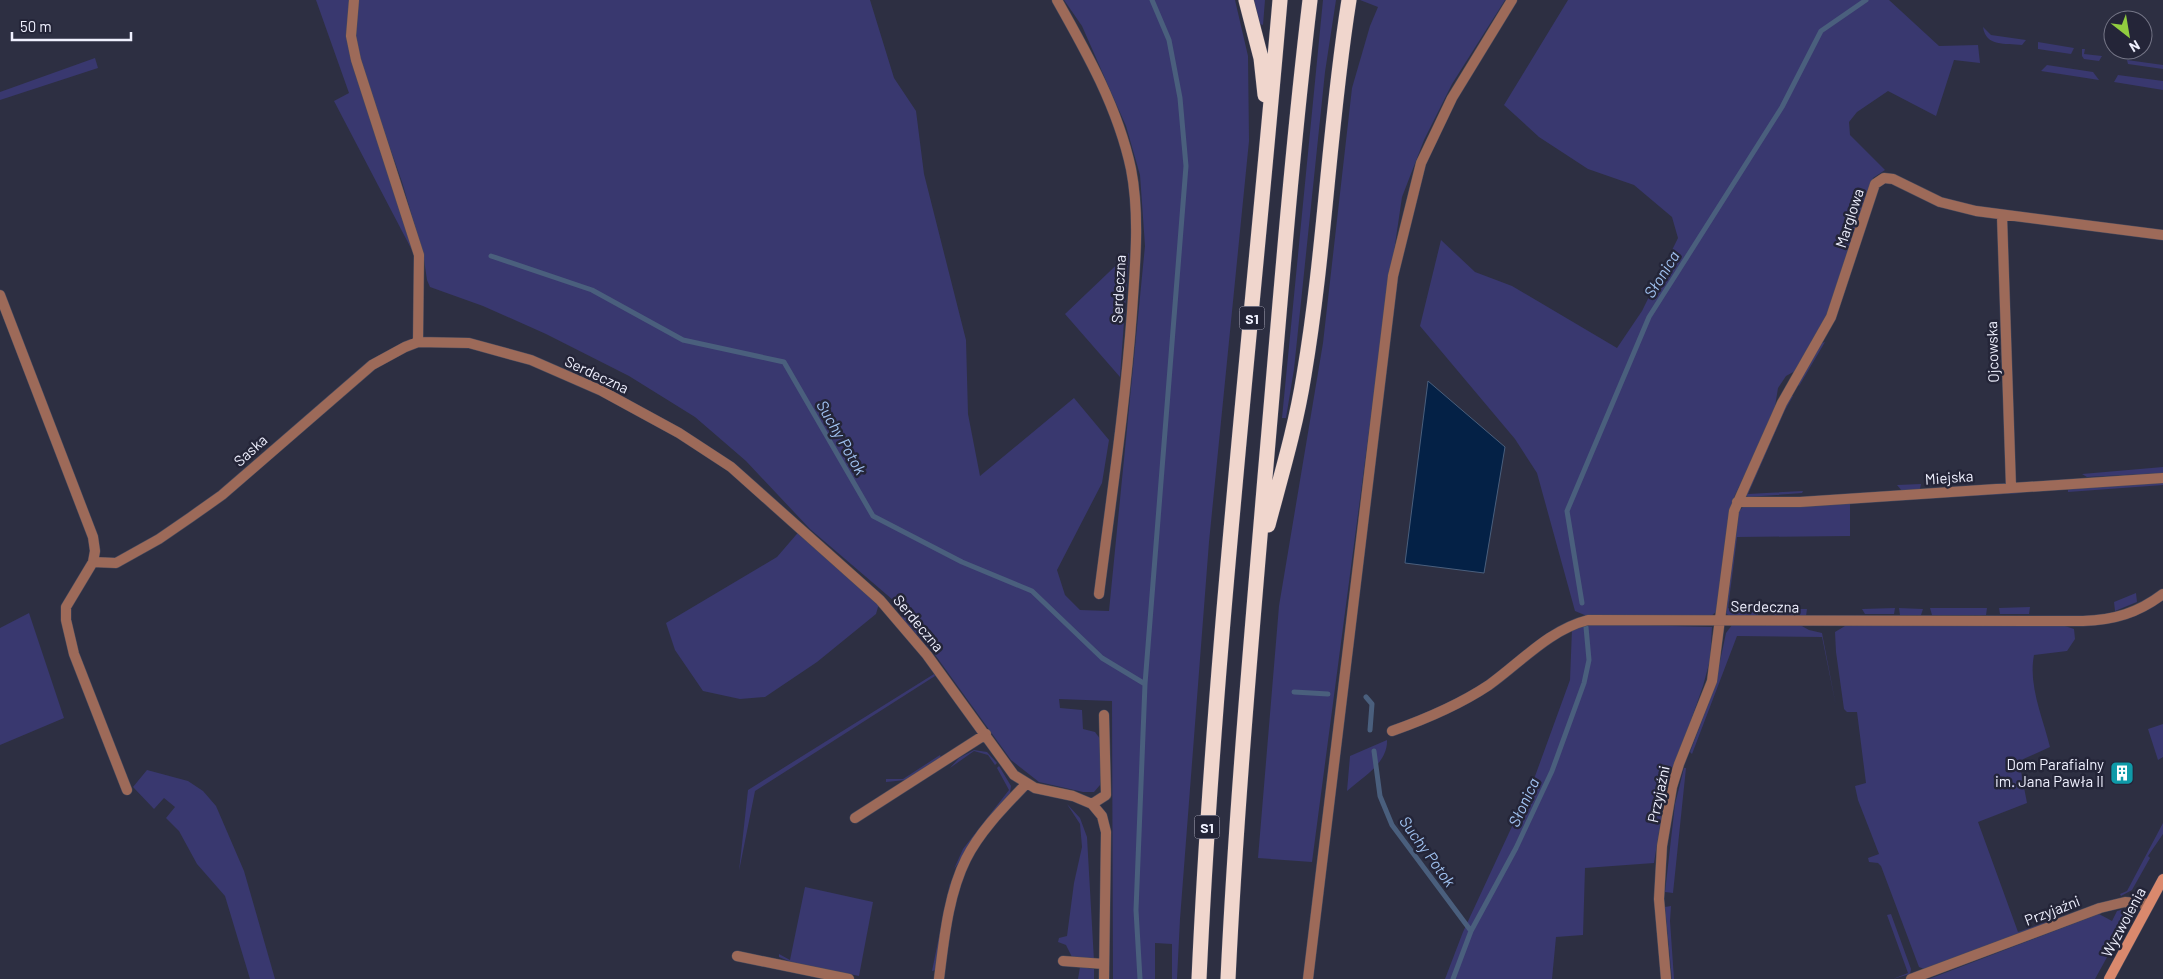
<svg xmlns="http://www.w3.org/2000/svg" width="2163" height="979" viewBox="0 0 2163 979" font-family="Barlow,sans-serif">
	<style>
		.green { fill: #39386f }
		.water { fill: #042146; stroke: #4a5f7d }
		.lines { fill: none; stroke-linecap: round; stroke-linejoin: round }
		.stream { stroke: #4a5f7d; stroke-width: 5 }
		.street-casing { stroke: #484a5c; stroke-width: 11 }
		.secondary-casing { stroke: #484a5c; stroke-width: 11 }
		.highway-casing { stroke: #484a5c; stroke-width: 16 }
		.street { stroke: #9d6a59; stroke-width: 10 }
		.secondary { stroke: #da896d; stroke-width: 10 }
		.highway { stroke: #f0d6cd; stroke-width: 15 }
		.labels { text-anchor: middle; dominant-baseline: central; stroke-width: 5; stroke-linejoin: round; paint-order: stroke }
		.shield { fill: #242538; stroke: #b2b3c3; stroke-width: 1 }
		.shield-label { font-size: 14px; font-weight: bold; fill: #eff0fe }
		.street-label { font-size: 15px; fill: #eff0fe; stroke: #242538 }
		.poi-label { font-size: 15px; fill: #eff0fe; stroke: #242538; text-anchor: end }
		.water-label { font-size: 16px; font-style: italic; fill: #a1c3f2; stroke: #242538 }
	</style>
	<rect width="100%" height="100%" fill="#2d2f42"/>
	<!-- green -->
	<path class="green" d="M316,0h36l-4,36 66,218 -80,-153 15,-8z
		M358,0h512l24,78 22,33 8,63 42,166 2,74 12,62 94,-78 35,42 -7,43 -45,87 8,25 15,15 29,1 36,-365 -5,-71 -14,-49 -44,-100 -18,-26h171l13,56 1,85 -40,401 -29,377 -3,60h-5v-35l-17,-1v36h-42l-1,-278 -53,-2 1,9 22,2 1,19 12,3 6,8 -1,45 -6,7h-11l-44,-10 -28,-22 -78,-108 -32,-35 6,-5 -97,-83 -64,-68 -51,-44 -66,-41 -83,-42 -63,-28 -53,-19 -3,-7 -4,-27 -21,-71 -43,-123 -4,-24z
		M1252,0h13l-2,25 -3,-1z
		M1323,0h13l-11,72 -31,297 -8,49h-4z
		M1360,0h145l-53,84 -28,56 -22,57 -21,143 -69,522 -54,-4 21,-252 44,-263 29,-255 18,-62 8,-19z
		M1568,0h321l50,46 39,-1 2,18 -26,-3 -18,56 -48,-25 -31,21 -8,10 1,13 35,35 -12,8 -36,118 -40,74 -11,6 -8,12 -4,25 -39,82 -5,17 -14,100 -5,4h-124l-12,-5 -38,-138 -22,-34 -95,-113 21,-86 34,32 37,14 105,62 25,-37 36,-73 -6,-21 -38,-32 -46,-16 -49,-32 -35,-32z
		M1983,27l8,8 35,5 -4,5c-17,-2 -36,2 -39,-18z
		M2038,42l36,6 -3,6 -33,-5z
		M2082,49h3l-1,5 18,2 -3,5 -15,-2 -2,-3z
		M95,58l3,10 -98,32v-8z
		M2127,60l36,5v4l-35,-5z
		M2047,65l46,7 6,8 -58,-9z
		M2118,75l45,6v9l-49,-8z
		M1129,253l-9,124 -55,-63z
		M1825,342l-26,44 -2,-3 25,-40z
		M1789,396h4l-9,16 -36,82 55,-3 -1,2 -54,4 -2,-2z
		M2163,467v6l-76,4 -5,-3z
		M2163,481v4l-95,7v-4z
		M1921,484l-1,5 -18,2 -5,-6z
		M2020,491l2,2 -172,10v33l-113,1 -9,71 30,1v7l-30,-1 -2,-2 13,-102 4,-4z
		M802,528l78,72 -4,14 -59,48 -52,35 -25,2 -37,-8 -28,-41 -9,-27 111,-66z
		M2136,593l1,9 -22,9 -1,-9z
		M2030,607l-1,7h-29l-1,-6z
		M1895,608l-1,6h-29l-3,-5z
		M1899,608l24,1 -2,6h-21z
		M1930,608h57l-1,7h-54z
		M1773,609h34l-1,7h-32z
		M29,613l35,105 -64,27v-117z
		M1595,624l117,3 -2,33 -7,26 -38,108 -11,69 -69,5 -2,67 -27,2 -4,42h-107l18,-47 71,-153 36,-99 2,-51z
		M1732,625h68l9,5 13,3 14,73 -14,-69 -85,-1 -45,118 -2,-2 24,-63 12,-56z
		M1845,626h220l9,3 1,10 -8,12 -33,4c-6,30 9,63 16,92l-31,14 8,42 -49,19 40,110 57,-20 -151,57 -5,-2 -38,-101 -3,-3 -9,-1 -1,-4 11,-4 -21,-54 -3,-14 11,-3 -9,-71h-10l-3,-3 -8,-57 -1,-20z
		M934,674l1,2 -180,115 -16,80 9,-81z
		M2163,724v33l-5,3 -10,-31z
		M1387,740c1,23 -24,37 -40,51l3,-35z
		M974,750l13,2 10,11 -2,2 -7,-10 -14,-4 -24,17 9,-10z
		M940,755l1,3 -35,22 -20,2v-3h17z
		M999,766l12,20 -1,7 -56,76 9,-20 46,-59 -12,-22z
		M1684,768h2l-13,125 -8,-1 10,-88z
		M147,770l41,11 15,10 13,15 28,65 31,108h-25l-25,-83 -28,-32 -18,-33 -13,-13 9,-11 -11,-9 -10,11 -21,-22z
		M1067,804l13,14 7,19 7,124 -21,-2 -7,-14 -8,-3 1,-4 8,-2 7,-53 8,-36 -2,-23z
		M2163,823v11l-15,22 2,2 -18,32 -11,6 -1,-2 7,-3z
		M950,883l2,4 -16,83 -4,1z
		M805,887l68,15 -14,74 -68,-14 -12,-5v-3l11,6z
		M1671,906l-1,15 4,58h-2l-7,-72z
		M2125,909l3,10 -33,60h-166l170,-65 13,7 5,-10z
		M1891,914l20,55 -1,5 -17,5 15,-6 -21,-58z
		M1080,967l14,2v10h-16z"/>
	<!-- water -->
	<path class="water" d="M1428,381l77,66 -21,126 -79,-10z"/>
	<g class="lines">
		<!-- stream -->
		<path class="stream" d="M491,256l101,34 91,50 101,22 89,154 89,46 70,29 70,67 43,26
			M1582,603l-15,-92 82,-194 133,-210 39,-76 45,-31
			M1294,692l34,2
			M1366,697l6,7 -2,26
			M1374,751l6,45 12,29 79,106
			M1140,979l-4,-69 9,-226 41,-518 -6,-68 -11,-58 -17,-40
			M1453,979l18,-48 45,-83 36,-77 32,-88 5,-23 -3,-33"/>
		<!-- street casing -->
		<g class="street-casing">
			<path id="street" d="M354,0l-3,36 5,24 63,195 -1,87
				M1057,0c30,53 61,108 74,169 9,46 4,97 1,143 -7,95 -21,188 -33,282
				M2002,216l9,271
				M0,295l93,242 2,14 -2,11 -27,45v13l8,34 53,136
				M1737,502h63l363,-24
				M93,562l23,1 43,-24 32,-22 31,-22 150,-130 33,-18 13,-5 51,1 62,17 71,31 77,42 52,34 149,133 47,55 87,120 21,13 38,8 19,8 10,12 4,16 -2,147
				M1392,731c34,-12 67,-26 97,-46 32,-23 60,-55 99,-65l495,1c31,-1 55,-8 80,-27
				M1092,804l14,-9 -2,-80
				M855,818l131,-84
				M737,956l112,23
				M1063,961l41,3
				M939,979c5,-39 9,-84 27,-120 14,-28 38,-52 60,-75
				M1308,979l85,-703 28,-113 31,-65 60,-98
				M1666,979l-7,-80 3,-53 10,-59 7,-23 33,-83 22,-170 48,-108 49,-86 44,-133 9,-6 9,1 47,23 36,9 187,24
				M1911,979l189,-71 25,-6 24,2"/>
		</g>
		<!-- secondary casing -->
		<g class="secondary-casing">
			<path id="secondary" d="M2109,979l54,-100"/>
		</g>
		<!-- highway casing -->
		<g class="highway-casing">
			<path id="highway" d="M1246,0l15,58 4,37
				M1268,525c13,-49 28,-99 36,-150 21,-124 25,-251 45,-375
				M1199,979c15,-327 53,-653 81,-979
				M1228,979c8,-168 23,-335 37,-502 14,-159 26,-318 45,-477"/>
		</g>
		<!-- street -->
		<use href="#street" class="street"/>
		<!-- secondary -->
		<use href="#secondary" class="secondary"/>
		<!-- highway -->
		<use href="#highway" class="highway"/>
	</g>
	<!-- icons -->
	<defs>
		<g id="building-square" transform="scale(1.25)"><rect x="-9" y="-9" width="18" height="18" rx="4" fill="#0f9aa8" stroke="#242538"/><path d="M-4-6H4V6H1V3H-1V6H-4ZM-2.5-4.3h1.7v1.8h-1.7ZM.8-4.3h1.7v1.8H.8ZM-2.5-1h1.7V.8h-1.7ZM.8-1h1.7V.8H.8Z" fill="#fff"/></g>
	</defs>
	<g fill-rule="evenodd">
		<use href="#building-square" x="2122" y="773"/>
	</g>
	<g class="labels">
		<!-- shield labels -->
		<g class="shield">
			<rect x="1239.5" y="306.5" width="25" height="23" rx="4"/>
			<rect x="1194.5" y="815.5" width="25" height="23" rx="4"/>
		</g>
		<g class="shield-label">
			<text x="1252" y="318">S1</text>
			<text x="1207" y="827">S1</text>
		</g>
		<!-- street labels -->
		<g class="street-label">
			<text transform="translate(1849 218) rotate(-72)">Marglowa</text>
			<text transform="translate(1118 289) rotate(-87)">Serdeczna</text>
			<text transform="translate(1992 352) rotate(-92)">Ojcowska</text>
			<text transform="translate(597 374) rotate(25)">Serdeczna</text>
			<text transform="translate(250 450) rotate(-42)">Saska</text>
			<text transform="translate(1949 477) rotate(-4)">Miejska</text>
			<text transform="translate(1765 606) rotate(1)">Serdeczna</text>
			<text transform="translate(919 623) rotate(50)">Serdeczna</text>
			<text transform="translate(1658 794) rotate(-78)">Przyjaźni</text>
			<text transform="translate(2052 910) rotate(-21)">Przyjaźni</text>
			<text transform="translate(2123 922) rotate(-62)">Wyzwolenia</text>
		</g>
		<!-- poi labels -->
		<g class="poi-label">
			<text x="2104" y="764">Dom Parafialny<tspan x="2104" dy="17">im. Jana Pawła II</tspan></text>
		</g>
		<!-- water labels -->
		<g class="water-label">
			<text transform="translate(1661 274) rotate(-58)">Słonica</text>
			<text transform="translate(842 437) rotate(60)">Suchy Potok</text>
			<text transform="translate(1523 802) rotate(-65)">Słonica</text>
			<text transform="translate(1428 851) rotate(54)">Suchy Potok</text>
		</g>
	</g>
	<!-- north arrow -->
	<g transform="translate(2128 35) rotate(149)"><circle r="24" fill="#242538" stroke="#757687"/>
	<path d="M0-4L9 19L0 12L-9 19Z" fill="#91cd3f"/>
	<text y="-8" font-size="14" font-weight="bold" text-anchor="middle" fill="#eff0fe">N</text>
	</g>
	<!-- scale -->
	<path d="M12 32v8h119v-8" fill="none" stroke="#eff0fe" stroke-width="2.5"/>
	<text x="20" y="32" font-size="15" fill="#eff0fe" stroke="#242538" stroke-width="4" paint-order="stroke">50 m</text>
</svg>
